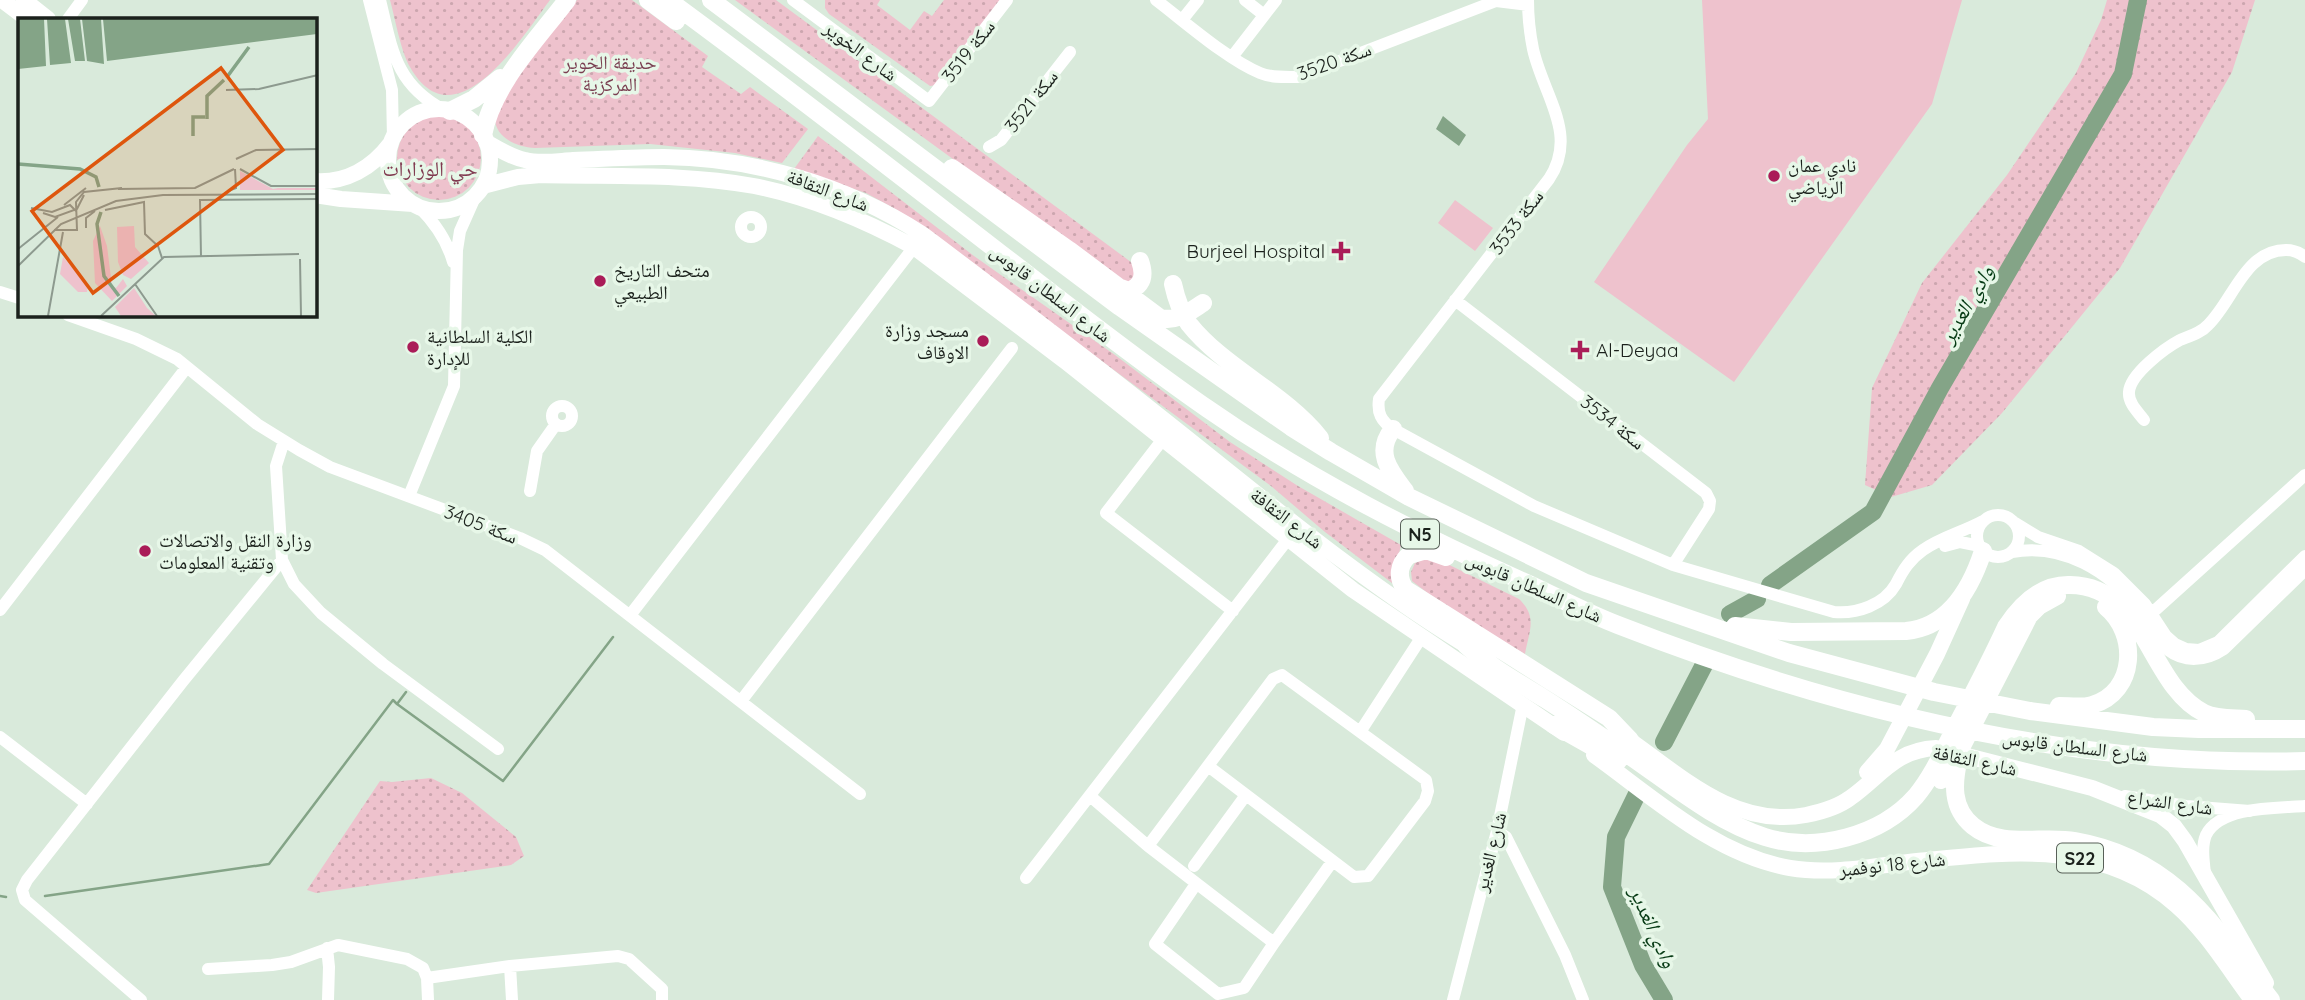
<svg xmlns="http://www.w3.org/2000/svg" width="2305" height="1000" viewBox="0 0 2305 1000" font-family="Quicksand,'Noto Naskh Arabic',sans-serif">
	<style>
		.grass { fill: url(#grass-dots) }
		.pitch { fill: #eec2cd }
		.water { fill: #84a487 }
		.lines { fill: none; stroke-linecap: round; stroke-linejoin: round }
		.stream { stroke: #84a487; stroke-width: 2.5 }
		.river { stroke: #84a487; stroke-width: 18 }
		.minor { stroke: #fff; stroke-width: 12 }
		.major { stroke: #fff; stroke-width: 16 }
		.highway { stroke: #fff; stroke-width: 18 }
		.poi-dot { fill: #aa1c58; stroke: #e7f7e8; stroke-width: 2.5 }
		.labels { text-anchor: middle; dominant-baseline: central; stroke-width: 7; stroke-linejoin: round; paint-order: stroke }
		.shield { fill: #e7f7e8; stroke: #586159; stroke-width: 2 }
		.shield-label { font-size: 18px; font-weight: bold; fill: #1b211c }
		.street-label { font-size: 19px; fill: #1b211c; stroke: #e7f7e8 }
		.park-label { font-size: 19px; fill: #7a3f51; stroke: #e7f7e8 }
		.poi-label { font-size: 19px; fill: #1b211c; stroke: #e7f7e8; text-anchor: start }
		.neighbourhood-label { font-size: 21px; fill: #803a50; stroke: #e7f7e8 }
		.water-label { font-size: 21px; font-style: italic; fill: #073b15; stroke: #e7f7e8 }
		.inset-river { fill: none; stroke: #84a487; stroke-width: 3.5 }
		.inset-road { fill: none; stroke: #8d9a8f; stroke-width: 2 }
		.view { fill: #de560d; fill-opacity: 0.15; stroke: #de560d; stroke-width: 3.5 }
		.inset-edge { fill: none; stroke: #1b211c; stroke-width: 3.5 }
	</style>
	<defs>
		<pattern id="grass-dots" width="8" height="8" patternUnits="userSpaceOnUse" patternTransform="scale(1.75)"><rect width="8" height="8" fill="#eec2cd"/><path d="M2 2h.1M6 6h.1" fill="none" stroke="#cca6af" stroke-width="1.8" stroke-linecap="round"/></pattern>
	</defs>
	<rect width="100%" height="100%" fill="#d9eadb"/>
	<!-- grass -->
	<path class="grass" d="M390,0h160c-28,37 -95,146 -140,67 -9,-15 -15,-49 -20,-67z
		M577,0h55l76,56 -6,11 39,27 9,-7 58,42 -26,34 -47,-10 -85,-9 -115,4c-22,-1 -46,-14 -39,-39 3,-9 13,-19 18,-27 20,-28 42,-55 63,-82z
		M735,0h41l359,265 1,15 -13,3z
		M825,0h55l-3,5 33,25 14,-19 8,5 12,-16h58l-65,85 -7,1 -101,-72 -4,-6z
		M2107,0h148l-23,72 -112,196 -118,145 -70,72 -41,12 -26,-12 7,-97 50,-105 85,-108 69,-102 25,-53z
		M397 158a42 42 0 1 1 84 0a42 42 0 1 1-84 0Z
		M818,136l156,120 141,99 115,87 68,44 103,59 -9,38 -67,-51 -54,-46 -374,-276 -31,-17 -72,-24z
		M1431,556l88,43c19,18 10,32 6,55l-74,-43 -39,-30 -1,-9 4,-9z
		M431,778l31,15 54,44 8,19 -13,9 -195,28 -9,-3 73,-109 12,1z"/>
	<!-- pitch -->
	<path class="pitch" d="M1702,0h260l-30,104 -198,278 -140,-100 93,-137 21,-26z
		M1455,200l38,28 -18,23 -37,-28z"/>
	<!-- water -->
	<path class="water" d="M1443,116l23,19 -7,11 -23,-17z"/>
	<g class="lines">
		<!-- stream -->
		<path class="stream" d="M397,704l106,77 110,-144
			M0,896l6,1
			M45,896l224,-32 124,-164 4,4 9,-12"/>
		<!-- river -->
		<path class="river" d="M1770,585l103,-73 67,-124 183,-314 15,-74
			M1730,614l27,-15
			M1664,742l42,-81
			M1638,792l-22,45 -4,50 31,78 21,35"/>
		<!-- minor -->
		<path class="minor" d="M369,0l23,90 1,49
			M380,0c12,49 15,84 64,110
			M793,0l136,101 78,-101
			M1156,0c29,22 72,60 104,73 12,5 26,4 38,4l198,-76 32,4
			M1245,0l19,15
			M1528,0c0,16 2,34 5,49 10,46 46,85 16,130l-170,220c-2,14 2,22 14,30l141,77 139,59 161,47c23,2 50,-7 62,-28 7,-14 14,-25 27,-34 18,-13 40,-18 60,-29
			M68,19l14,-19
			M1182,20l16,-20
			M1232,57l44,-57
			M989,147l12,-7 69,-88
			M419,207c16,16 28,33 34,55
			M741 227a10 10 0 1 1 20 0a10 10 0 1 1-20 0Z
			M0,292l19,6
			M1455,300l251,193 4,8 -1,8 -36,56
			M68,315l68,24 41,20 80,65 42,26 31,17 190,71 25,12 315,244
			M552 416a10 10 0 1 1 20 0a10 10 0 1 1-20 0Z
			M2144,420c-6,-8 -16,-17 -15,-28 1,-18 36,-44 51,-52 10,-4 21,-7 28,-15 25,-24 37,-75 78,-75 8,0 13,2 19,7
			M1163,439l-57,74 127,98
			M530,491l7,-40 19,-27
			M409,496l45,-110 3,-136 3,-19 16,-36
			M1977 536a21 21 0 1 1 42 0a21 21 0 1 1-42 0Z
			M2015,523l23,14 41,14 35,22 31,31 21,32 9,8 11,5 13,1 19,-8 87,-86
			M1945,546l15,-4 20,4
			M2012,552c51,-9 97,19 127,58 10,13 16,30 29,40 17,13 38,11 56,-1l81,-79
			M282,560l12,24 27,29 62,51 115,85
			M0,610l187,-243
			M2152,613l153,-138
			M631,614l283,-367
			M741,701l271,-353
			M1360,732l61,-94
			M0,737l87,67
			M1090,796l58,50 126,97
			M2125,796l61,10 64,5
			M1497,831l9,6 59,118 18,45
			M1148,846l125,-167 9,-4 144,105 2,11 -3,10 -57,75 -14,1 -146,-111
			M1194,866l52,-71
			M2205,874c-1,-12 -4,-27 1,-39 14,-29 72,-27 99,-29
			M1026,878l262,-339
			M1196,884l-41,60 63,50 26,-6 30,-45 58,-81
			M327,948l2,19 -1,33
			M510,966l2,34
			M208,969l64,-4 19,-3 47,-17 69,14 16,9 4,10 1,22
			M427,978l83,-12 108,-10 11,3 33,30v11
			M141,1000l-116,-100 -3,-10 5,-10 156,-199 99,-121 -6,-94 8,-25
			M1453,1000l44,-169 26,-127"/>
		<!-- major -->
		<path class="major" d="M2,0l25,19
			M24,0l24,19
			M388 160a51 51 0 1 1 102 0a51 51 0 1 1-102 0Z
			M486,142c12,7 25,15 39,18 15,4 32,1 48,0 30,-1 61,-3 91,-3 91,1 182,28 258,77 88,66 175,132 261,201 95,76 189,154 294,217
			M315,181c31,2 57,-13 75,-37
			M483,186l35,-9 23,-2c70,2 143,-2 213,11 56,11 110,34 160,61l151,114 288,229 211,143
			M315,195l26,4 72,5
			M1621,734c56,38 111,95 185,81 15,-3 32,-8 44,-17 31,-22 45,-48 86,-50l156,40 68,27 14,11 11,15 81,142
			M1594,755c60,43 121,100 196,113 42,7 85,-2 127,-7 91,-9 185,-22 259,44 30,26 52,63 76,95
			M1867,772l20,-23 50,-95 25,-55"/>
		<!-- highway -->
		<path class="highway" d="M648,0l28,21
			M668,0c112,82 222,168 332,253 69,53 137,107 208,156 102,71 213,127 325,177 28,13 56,28 85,39 218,85 452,143 687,136
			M711,0l409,307 171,120 40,25 78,45 177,86 203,70 145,39 96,19 123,16 46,2h106
			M450,111l24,-12 26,-21
			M483,135c10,-51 53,-94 84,-135
			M952,168l117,82 91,68c17,4 29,-6 43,-15
			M1173,284c3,14 8,28 16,40 35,44 95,69 131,114
			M1115,286l14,5c14,-6 16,-16 11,-30
			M1393,429c-19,23 -3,42 12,62
			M1446,557l-20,-7 -17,5c-11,10 -12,22 -4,34l204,129 21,22
			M1735,626l56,6 115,-1c43,-4 65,-43 77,-80
			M1466,645c24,22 52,37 79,54 30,19 59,39 88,59 42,29 84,64 132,79 51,16 116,-1 151,-41 15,-18 25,-40 35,-60 19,-36 38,-72 55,-109 15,-23 35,-43 64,-42 77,1 78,100 134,128 12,6 29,5 42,6
			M2059,706c11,0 23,2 33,-1 45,-13 46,-72 14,-98
			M1554,725l64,36
			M1959,758c-6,25 -8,50 14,68 28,23 69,9 102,15 99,17 140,86 196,159
			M1941,780l21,-34 67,-130 10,-10 18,-10"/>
	</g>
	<!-- markers -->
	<g class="poi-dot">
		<circle cx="1774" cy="176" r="7"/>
		<path d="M1337.5 240.5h7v7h7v7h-7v7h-7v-7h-7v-7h7z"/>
		<circle cx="600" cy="281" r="7"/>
		<circle cx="983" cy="341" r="7"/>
		<circle cx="413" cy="347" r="7"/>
		<path d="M1576.5 339.5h7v7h7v7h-7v7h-7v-7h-7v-7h7z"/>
		<circle cx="145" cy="551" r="7"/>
	</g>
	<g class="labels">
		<!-- shield labels -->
		<g class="shield">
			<rect x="1401" y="519.5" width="38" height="29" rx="5"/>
			<rect x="2057" y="843.5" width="46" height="29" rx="5"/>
		</g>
		<g class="shield-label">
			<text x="1420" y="534">N5</text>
			<text x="2080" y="858">S22</text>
		</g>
		<!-- street labels -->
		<g class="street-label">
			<text transform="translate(861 51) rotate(37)">شارع الخوير</text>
			<text transform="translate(968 51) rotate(-52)">سكة 3519</text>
			<text transform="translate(1334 61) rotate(-20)">سكة 3520</text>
			<text transform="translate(1031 101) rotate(-52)">سكة 3521</text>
			<text transform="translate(828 190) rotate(21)">شارع الثقافة</text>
			<text transform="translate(1516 222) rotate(-53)">سكة 3533</text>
			<text transform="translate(1051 293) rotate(38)">شارع السلطان قابوس</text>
			<text transform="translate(1613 422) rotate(38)">سكة 3534</text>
			<text transform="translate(1287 518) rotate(38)">شارع الثقافة</text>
			<text transform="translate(481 524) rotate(21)">سكة 3405</text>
			<text transform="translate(1534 587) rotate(24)">شارع السلطان قابوس</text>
			<text transform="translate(2075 746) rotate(7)">شارع السلطان قابوس</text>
			<text transform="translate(1975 760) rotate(12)">شارع الثقافة</text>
			<text transform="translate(2170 802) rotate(8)">شارع الشراع</text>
			<text transform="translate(1490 852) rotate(-76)">شارع الغدير</text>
			<text transform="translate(1892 864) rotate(-6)">شارع 18 نوفمبر</text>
		</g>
		<!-- park labels -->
		<g class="park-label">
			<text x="610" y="62">حديقة الخوير<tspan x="610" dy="22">المركزية</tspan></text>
		</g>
		<!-- poi labels -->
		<g class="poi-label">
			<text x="1788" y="165">نادي عمان<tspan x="1788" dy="22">الرياضي</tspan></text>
			<text x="1325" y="251" text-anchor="end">Burjeel Hospital</text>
			<text x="614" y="270">متحف التاريخ<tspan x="614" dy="22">الطبيعي</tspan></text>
			<text x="969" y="330" text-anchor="end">مسجد وزارة<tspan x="969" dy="22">الاوقاف</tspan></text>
			<text x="427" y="336">الكلية السلطانية<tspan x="427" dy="22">للإدارة</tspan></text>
			<text x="1596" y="350">Al-Deyaa</text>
			<text x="159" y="540">وزارة النقل والاتصالات<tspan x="159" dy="22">وتقنية المعلومات</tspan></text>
		</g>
		<!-- neighbourhood labels -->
		<g class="neighbourhood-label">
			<text x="430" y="168">حي الوزارات</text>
		</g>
		<!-- water labels -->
		<g class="water-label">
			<text transform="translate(1966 304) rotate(-60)">وادي الغدير</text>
			<text transform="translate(1654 927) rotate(66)">وادي الغدير</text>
		</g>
	</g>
	<!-- overview -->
	<g transform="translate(18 18)">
		<rect width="299" height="299" fill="#d9eadb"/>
		<path d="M222,153l33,18 5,-1h39l1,2h-78zM82,208l7,20 5,40 4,2 7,-9 4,7 -15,15 -17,-18 -2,-42zM45,239l25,29 -1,6h-9l-18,-18zM116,270l13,20 9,8h-35l-6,-9z" fill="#eec2cd"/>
		<path d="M116,208l1,21 14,16 -18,16 -8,-4 -5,-13 -1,-35z" fill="#eec2cd"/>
		<path d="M0,1h26l2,47 -28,3zM29,1h18l6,44 -21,2zM50,1h12l5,42h-10zM64,1h19l3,45 -17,-3zM85,1h214v15l-210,27z" fill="#84a487"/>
		<path class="inset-river" d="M209,59l22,-30M189,101v-23l17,-16M175,118v-19h12M0,146l62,5 16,8 3,10M83,194l-4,12 7,52 15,20"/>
		<path class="inset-road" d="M208,72l33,-1 59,-14M218,141l20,-9 62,-1M222,151l31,17h47M100,171l77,-1 39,-19M210,173l8,-3 -1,-19M46,187l22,-17M13,190l21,4 18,-7 6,6M87,192l39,-8 1,32 13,12 4,12M25,195l12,4 22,-8 7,-14M68,210v-10l9,-7M36,212h23l-1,-28 8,-10 38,-4M0,231l40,-32M183,239l-1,-57 118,-1M282,241l1,57M0,248l43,-42 55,-23 47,-6 155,-1M117,266l22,32M30,298l15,-84M83,298l63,-59 135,-3"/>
		<path class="view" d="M203,50l62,82 -190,143 -61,-82z"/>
		<rect width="299" height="299" class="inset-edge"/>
	</g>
</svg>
